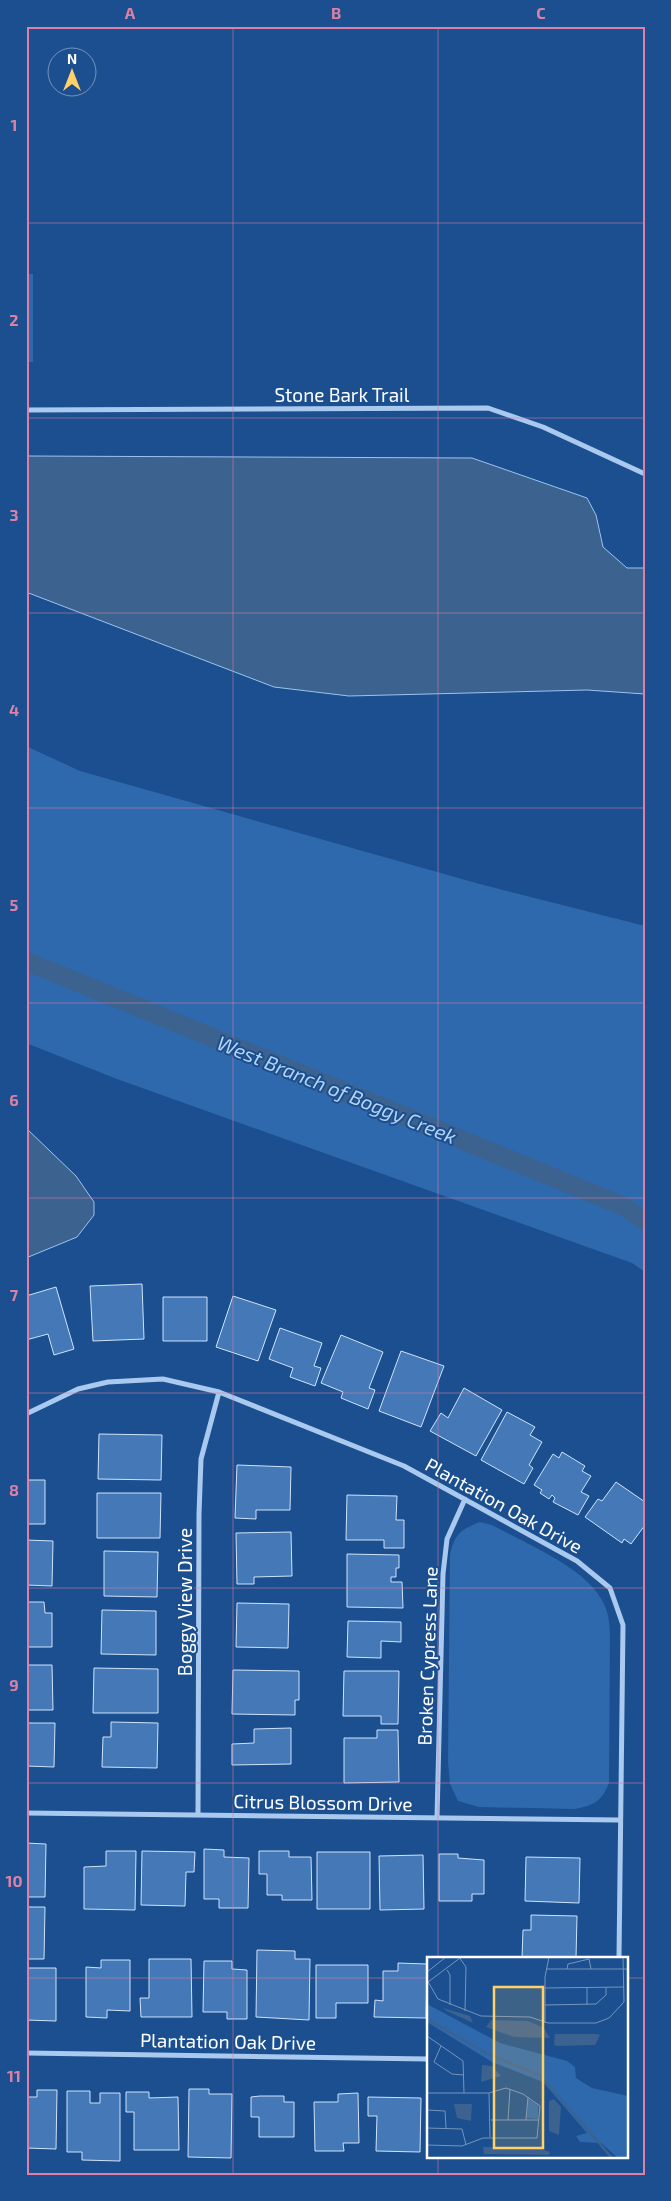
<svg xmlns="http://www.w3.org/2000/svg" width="671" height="2201" viewBox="0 0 671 2201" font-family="'Exo 2',sans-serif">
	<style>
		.green { fill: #2e69ad }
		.water { fill: #3c6290; stroke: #9cc4f0 }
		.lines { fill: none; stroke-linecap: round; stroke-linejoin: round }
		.canal { stroke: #3c6290; stroke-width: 19 }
		.building { fill: #4478b7; stroke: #cfe3fa }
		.street { stroke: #a9c9ee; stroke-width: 5 }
		.grid { fill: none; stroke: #dd80a5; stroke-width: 1; stroke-opacity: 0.55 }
		.labels { text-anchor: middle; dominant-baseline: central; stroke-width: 4; stroke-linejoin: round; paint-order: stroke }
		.street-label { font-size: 19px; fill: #fff; stroke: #1b4f8f }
		.water-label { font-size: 20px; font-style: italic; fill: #b5d3f5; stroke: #1b4f8f }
		.inset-river { fill: none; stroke: #3c6290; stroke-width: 2.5 }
		.inset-road { fill: none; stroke: #7695bc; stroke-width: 1 }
		.view { fill: #ffd166; fill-opacity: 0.15; stroke: #ffd166; stroke-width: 2.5 }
		.inset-edge { fill: none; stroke: #fff; stroke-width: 2.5 }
		.neatline { fill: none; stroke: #dd80a5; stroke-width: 2 }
		.grid-label { font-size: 16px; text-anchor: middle; font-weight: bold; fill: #dd80a5 }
	</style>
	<rect width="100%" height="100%" fill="#1b4f8f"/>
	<!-- green -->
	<path class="green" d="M26,274h7v88h-7z
		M26,746l54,25 396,112 169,43v346l-13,-9 -515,-184 -91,-36z
		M480,1522l12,3c34,19 96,43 112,79 5,10 6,23 6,34l-1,144c-6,19 -16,24 -35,27l-95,-2 -21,-6 -8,-17 -2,-23 2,-206c4,-20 11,-26 30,-33z"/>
	<!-- water -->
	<path class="water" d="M26,456l446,2 115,40 9,17 7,32 24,21h18v126l-58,-4 -238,6 -75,-9 -248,-95z
		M26,1128l50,48 18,26v13l-17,22 -51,21z"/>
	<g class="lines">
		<!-- canal -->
		<path class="canal" d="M26,961l597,245 22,15"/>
	</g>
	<!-- building -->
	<path class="building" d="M142,1284l2,55 -51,2 -3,-55z
		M56,1287l18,62 -20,6 -6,-21 -22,6v-44z
		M233,1296l43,14 -18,51 -42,-14z
		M163,1297h44v44h-44z
		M280,1328l42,15 -8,23 7,2 -6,18 -25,-9 3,-9 -24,-9z
		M341,1335l42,17 -14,36 6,2 -7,19 -27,-11 2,-6 -22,-9z
		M401,1351l43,15 -23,61 -42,-16z
		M464,1388l38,22 -26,46 -46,-25 11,-18 7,5z
		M507,1412l28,15 -5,8 12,7 -13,23 4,3 -9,16 -43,-24z
		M99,1434l63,1 -1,45 -63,-1z
		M562,1452l23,14 -3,5 9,5 -10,16 8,4 -11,19 -25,-13 2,-4 -3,-3 -3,4 -9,-6 2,-3 -8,-5 19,-31 6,4z
		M237,1465l54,2 -1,43h-34v9l-21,-1z
		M26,1480h19v44h-19z
		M616,1482l29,20v23l-14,19 -7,-5 -2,4 -37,-26 13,-18 4,2z
		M97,1493h64l-1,45h-63z
		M347,1495l50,1 -1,24h8v28h-20v-8h-38z
		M291,1532l1,44 -38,1v7h-17l-1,-51z
		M26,1540l27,1 -1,45 -26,-1z
		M104,1551l54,1 -1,45 -53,-1z
		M347,1554l52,1v13h-3v9h-5v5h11l1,26 -56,-1z
		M26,1602h18l1,11h7v34h-26z
		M237,1603l52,1 -1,44 -52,-1z
		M102,1610l54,1v44l-55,-1z
		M348,1621l53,1v20l-20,-1v17l-34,-1z
		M26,1665h26l1,45h-27z
		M94,1668l64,1v44h-65z
		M233,1670l66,1v29h-4v15l-63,-1z
		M344,1671h55l-1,53h-17v-8h-38z
		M111,1722l47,1 -1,45 -55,-1 1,-30h8z
		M26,1723h29l-1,44 -28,-1z
		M291,1728v36l-59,1v-21l22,-1v-14z
		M377,1730h21l1,52 -55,1v-45h33z
		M26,1843l20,1 -1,53h-19z
		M204,1849l20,1v7l25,1 -1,50h-29v-9h-15z
		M106,1851h30l-1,59 -51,-1v-42l22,-1z
		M142,1851l53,1 -1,20h-8l-1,34 -44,-1z
		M259,1851h30v6h22l1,43h-30v-5h-15v-21h-8z
		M317,1852h53v57h-53z
		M439,1854h19v4l26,2v34h-12v7h-33z
		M423,1855l1,54 -44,1 -1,-54z
		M526,1857l54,1 -1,45 -54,-2z
		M26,1907h19l-1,52h-18z
		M531,1915l46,1 -1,42h-54l1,-28h8z
		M257,1950l38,1v8h15l-1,61 -53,-3z
		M149,1959h42l1,58h-51l-1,-19h9z
		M101,1960h29v51l-23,-1v8l-21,-1v-50l15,1z
		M204,1961h28v8l15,1v49h-20v-7h-24z
		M398,1963l29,1 -1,54 -52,-1 1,-17 8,1v-30h15z
		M316,1965h52v38h-32v15h-20z
		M26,1968h30v53l-30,-1z
		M189,2089h20v5h23l-1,64 -43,-1z
		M37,2090h20l-1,59 -30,-1v-51h11z
		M67,2091h23v12h10v-10h20v68l-38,-1v-8h-15z
		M126,2092h23v6l29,-1 1,53h-45v-38h-8z
		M358,2093l1,50h-16l1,8h-29l-1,-49h24v-8z
		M260,2096h24v6h10v35h-35v-20h-8v-20z
		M368,2097l53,1 -1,54 -44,-1 1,-35h-9z"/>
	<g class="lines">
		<!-- street -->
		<path class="street" d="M26,410l462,-2 55,19 102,47
			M26,1414l52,-25 30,-7 55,-3 56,13 185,74 173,95 33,27 13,37 -4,333
			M26,1813l594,7
			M198,1815l1,-301 2,-55 18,-67
			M437,1818l6,-244 4,-35 18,-40
			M26,2053l402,6"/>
	</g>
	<!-- grid -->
	<path class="grid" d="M233,26v2149M438,26v1932M26,223h619M26,418h619M26,613h619M26,808h619M26,1003h619M26,1198h619M26,1393h619M26,1588h619M26,1783h619M26,1978h402M627,1978h18M438,2157v18"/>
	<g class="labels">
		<!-- street labels -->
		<g class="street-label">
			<text x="342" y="394">Stone Bark Trail</text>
			<text transform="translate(504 1505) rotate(29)">Plantation Oak Drive</text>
			<text transform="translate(184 1602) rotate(-90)">Boggy View Drive</text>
			<text transform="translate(427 1656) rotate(-88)">Broken Cypress Lane</text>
			<text transform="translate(323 1802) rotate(1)">Citrus Blossom Drive</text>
			<text transform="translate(228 2041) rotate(1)">Plantation Oak Drive</text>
		</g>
		<!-- water labels -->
		<g class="water-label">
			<text transform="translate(337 1089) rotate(22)">West Branch of Boggy Creek</text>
		</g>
	</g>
	<!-- overview -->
	<g transform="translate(427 1957)">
		<rect width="201" height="201" fill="#1b4f8f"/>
		<path d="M0,47l73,39 67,18 8,6 1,11 16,10 36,8v62h-10l-17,-15 -21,-1 -4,-6 11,-3 -44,-51 -51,-20 -65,-40zM101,142l10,6v14l-11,-1z" fill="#2e69ad"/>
		<path d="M16,51l27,8 3,7 -26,-12zM64,63l37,1 16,7 6,10 -36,-1 -28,-10zM128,77h42l3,1 -5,10 -38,1 -3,-1zM55,108l10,1 9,10 -20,6zM127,142l7,8 -2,28 -10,-4v-30zM45,147l-1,17 -14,-3 -3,-14zM56,190l56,1 11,4 -1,3 -65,-1z" fill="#3c6290"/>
		<path class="inset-river" d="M0,62l61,35 51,21 28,31M140,149l45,52"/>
		<path class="inset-road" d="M32,0l7,10 -1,44M120,12h82M140,12l1,-5 21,-5 2,10M20,13l3,5v30M0,15l19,-15M0,23l11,19 43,17 49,1 18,6h48l13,-5 15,-16 -1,-45M1,25l32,-24M118,31l79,-1M118,48l51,-1 10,-9v-8M160,48v-18M118,66v-46l4,-20M0,79l36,25 1,32M14,89l-7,16 18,12 12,1M0,136h62l17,-5 17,6 17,12 -3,32h-54l-21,8 -35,-1M62,136l1,44M0,153l18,1 1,17M64,163h48M81,163l2,-31M99,163l2,-23M0,171l35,1 4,16"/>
		<path class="view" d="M67,30h49v161h-49z"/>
		<rect width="201" height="201" class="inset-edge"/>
	</g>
	<!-- border -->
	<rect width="671" height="2201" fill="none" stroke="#1b4f8f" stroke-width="55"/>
	<!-- north arrow -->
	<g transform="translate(72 72)"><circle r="24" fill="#1b4f8f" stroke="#7695bc"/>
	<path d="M0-4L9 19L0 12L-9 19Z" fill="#ffd166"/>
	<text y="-8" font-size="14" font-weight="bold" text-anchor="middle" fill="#ffffff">N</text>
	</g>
	<rect x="28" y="28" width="616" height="2146" class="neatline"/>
	<g class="grid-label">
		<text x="130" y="19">A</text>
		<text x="336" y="19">B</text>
		<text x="541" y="19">C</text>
		<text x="14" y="131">1</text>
		<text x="14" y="326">2</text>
		<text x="14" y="521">3</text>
		<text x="14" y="716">4</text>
		<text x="14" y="911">5</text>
		<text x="14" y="1106">6</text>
		<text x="14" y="1301">7</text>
		<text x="14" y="1496">8</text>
		<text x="14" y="1691">9</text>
		<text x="14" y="1887">10</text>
		<text x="14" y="2082">11</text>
	</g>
</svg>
